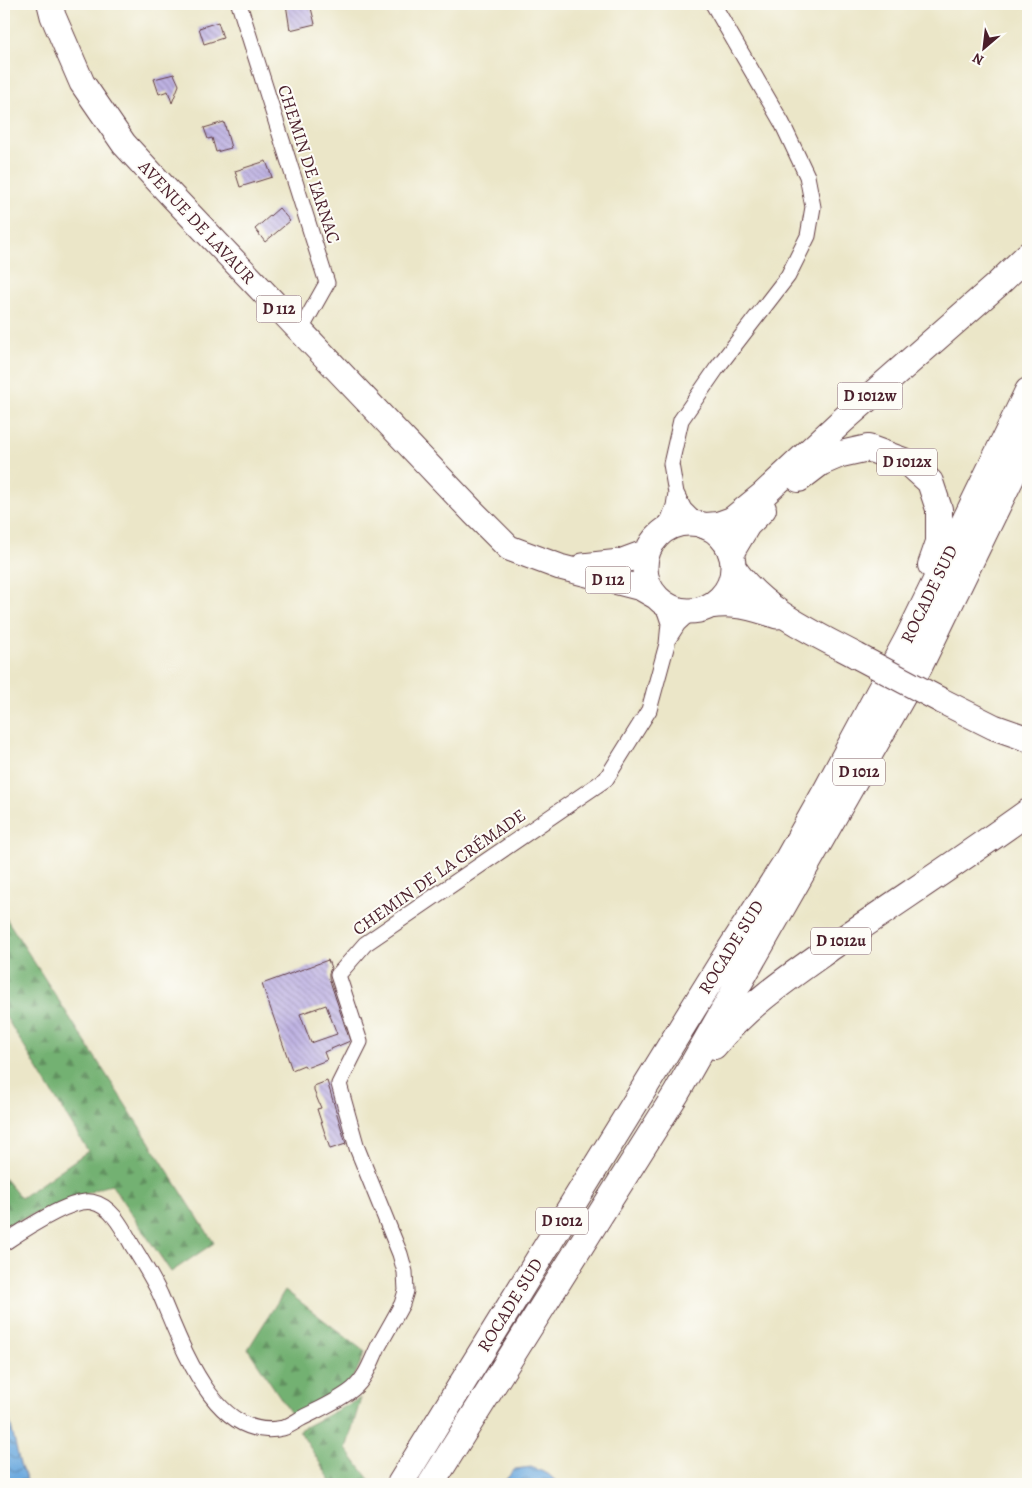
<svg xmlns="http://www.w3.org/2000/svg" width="1032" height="1488" viewBox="0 0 1032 1488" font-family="Alegreya,serif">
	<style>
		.forest { fill: url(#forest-firs); stroke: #5e684e }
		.water { fill: url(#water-waves); stroke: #5c6585 }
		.building { fill: url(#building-back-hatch); fill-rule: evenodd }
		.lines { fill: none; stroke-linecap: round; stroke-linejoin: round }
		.minor-casing { stroke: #623d43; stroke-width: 17 }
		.primary-casing { stroke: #623d43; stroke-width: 27 }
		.trunk-casing { stroke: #623d43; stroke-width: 28 }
		.minor { stroke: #fff; stroke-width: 15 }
		.primary { stroke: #fff; stroke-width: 25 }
		.trunk { stroke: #fff; stroke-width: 26 }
		.primary-bridge-casing { stroke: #623d43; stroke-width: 27; stroke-linecap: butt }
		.primary-bridge { stroke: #fff; stroke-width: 25 }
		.labels { text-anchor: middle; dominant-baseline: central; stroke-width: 4; stroke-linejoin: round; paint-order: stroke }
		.shield { fill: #fdfcf7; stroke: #806168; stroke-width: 1 }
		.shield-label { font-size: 16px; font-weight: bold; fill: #4a1f2b }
		.street-label { font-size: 18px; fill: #4a1f2b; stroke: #fdfcf7 }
	</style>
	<defs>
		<pattern id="forest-firs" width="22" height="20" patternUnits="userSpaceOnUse" patternTransform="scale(1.25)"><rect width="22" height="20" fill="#73b172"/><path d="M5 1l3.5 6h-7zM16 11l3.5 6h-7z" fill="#608f5e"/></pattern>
		<pattern id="water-waves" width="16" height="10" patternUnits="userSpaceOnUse" patternTransform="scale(1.25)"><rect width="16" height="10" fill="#6eabdf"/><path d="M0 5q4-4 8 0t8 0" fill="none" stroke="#5c8bb5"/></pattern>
		<pattern id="building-back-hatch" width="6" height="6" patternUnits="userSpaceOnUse" patternTransform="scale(1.25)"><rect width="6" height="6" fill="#beb2e3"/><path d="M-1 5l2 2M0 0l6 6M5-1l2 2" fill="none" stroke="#9c90b8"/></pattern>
	</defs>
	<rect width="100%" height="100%" fill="#fdfcf7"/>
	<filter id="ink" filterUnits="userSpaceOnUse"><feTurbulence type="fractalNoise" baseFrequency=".02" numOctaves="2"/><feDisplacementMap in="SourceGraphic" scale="10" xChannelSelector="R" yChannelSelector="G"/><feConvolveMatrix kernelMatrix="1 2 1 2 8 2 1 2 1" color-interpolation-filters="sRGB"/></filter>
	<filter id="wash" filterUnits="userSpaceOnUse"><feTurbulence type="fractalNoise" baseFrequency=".0096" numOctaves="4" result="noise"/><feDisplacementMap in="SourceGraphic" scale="20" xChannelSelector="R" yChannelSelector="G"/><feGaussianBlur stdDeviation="1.12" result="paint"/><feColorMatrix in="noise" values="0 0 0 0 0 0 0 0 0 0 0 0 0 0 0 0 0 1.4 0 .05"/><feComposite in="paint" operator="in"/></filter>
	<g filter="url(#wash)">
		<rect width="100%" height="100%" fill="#ebe6c8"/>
		<!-- forest -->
		<path class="forest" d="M4,915l210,328 -43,29 -60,-88 -107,42v-48l17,20 67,-47 -84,-137z
			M285,1290l80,62 -10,23 -14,15 -47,28 -46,-69z
			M361,1398l-15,51 25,33 -2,2h-36l-34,-54z"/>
		<!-- water -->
		<path class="water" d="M4,1396l16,68 9,20h-25z
			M531,1467l17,7 11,10h-57l13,-15z"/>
		<g id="blocks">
			<!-- building -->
			<path class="building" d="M286,4h24l5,20 -25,6z
				M218,22l5,16 -19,6 -5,-16z
				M174,74l5,11 -7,18 -4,-12 -9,3 -5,-15z
				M224,122l7,26 -15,4 -4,-14 -4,1 -4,-11z
				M266,161l6,16 -32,10 -5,-16z
				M279,208l11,13 -25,21 -10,-13z
				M328,960l3,8 -2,5v5l21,63 -26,11 3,8 -21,8 -2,-3 -12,5 -30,-86zM326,1005l11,29 -26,9 -11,-29z
				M327,1081l19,63 -16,5 -13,-40 4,-1 -7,-17v-5z"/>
		</g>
	</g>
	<g filter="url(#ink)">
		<use href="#blocks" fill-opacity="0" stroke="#623d43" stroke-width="1"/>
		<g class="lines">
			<!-- minor casing -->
			<g class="minor-casing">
				<path id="minor" d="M239,4l88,279 -27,48
					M676,493l8,16 14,14
					M659,533l10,-14 5,-13 2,-13 -5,-29 10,-44 36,-52 71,-92 20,-40 5,-29 -6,-31 -25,-53 -69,-119
					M669,638l9,-14 14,-13
					M4,1243c18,-12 67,-45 88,-41 20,4 31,27 40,43 10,16 20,32 28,49 21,48 54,150 123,134 6,-2 12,-6 17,-9 17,-9 37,-17 53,-30 13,-11 18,-27 25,-42 8,-14 16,-28 24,-43l4,-13 -1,-19 -5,-18 -43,-106 -18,-64 21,-42 -22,-67 27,-31 241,-165 43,-69 18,-66 2,-21 -7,-21"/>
			</g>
			<!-- primary casing -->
			<g class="primary-casing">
				<path id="primary" d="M50,4l3,12 29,67 42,61 48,52 302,317 35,35 51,19 81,21 14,8
					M645 567a44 44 0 1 1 88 0a44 44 0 1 1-88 0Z
					M583,566l37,-4 27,-10
					M733,567c30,44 79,65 124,89
					M710,606c24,-4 44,2 67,10
					M942,701l52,26 34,12"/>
			</g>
			<!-- trunk casing -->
			<g class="trunk-casing">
				<path id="trunk" d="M799,479l21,-16 21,-9 27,-6 41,15 21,19 9,27v33l-8,23
					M706,526l12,-1 14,-5 32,-26 78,-73 156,-137 30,-29
					M731,552l16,-27 16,-16
					M714,1046c33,-41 77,-70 119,-100 65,-45 131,-88 195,-134
					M400,1484l322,-522 64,-100 41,-73 81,-151 120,-247
					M431,1484l245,-390 243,-427 109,-224"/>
			</g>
			<!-- minor -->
			<use href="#minor" class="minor"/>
			<!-- primary -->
			<use href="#primary" class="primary"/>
			<!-- trunk -->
			<use href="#trunk" class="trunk"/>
			<!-- primary-bridge casing -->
			<g class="primary-bridge-casing">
				<path id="primary-bridge" d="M857,656l85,45"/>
			</g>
			<!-- primary-bridge -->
			<use href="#primary-bridge" class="primary-bridge"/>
		</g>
	</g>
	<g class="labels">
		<!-- shield labels -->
		<g class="shield">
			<rect x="256.5" y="295.5" width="45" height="27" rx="4"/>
			<rect x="837.5" y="382.5" width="65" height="27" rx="4"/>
			<rect x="877" y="448.5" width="60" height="27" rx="4"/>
			<rect x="585.5" y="566.5" width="45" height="27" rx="4"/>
			<rect x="833" y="758.5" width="52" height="27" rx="4"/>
			<rect x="811" y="927.5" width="60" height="27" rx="4"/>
			<rect x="536" y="1207.5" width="52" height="27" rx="4"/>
		</g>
		<g class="shield-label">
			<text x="279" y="309">D 112</text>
			<text x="870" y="396">D 1012w</text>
			<text x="907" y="462">D 1012x</text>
			<text x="608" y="580">D 112</text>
			<text x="859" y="772">D 1012</text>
			<text x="841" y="941">D 1012u</text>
			<text x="562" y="1221">D 1012</text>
		</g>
		<!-- street labels -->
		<g class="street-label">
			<text transform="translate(309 164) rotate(72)">CHEMIN DE L'ARNAC</text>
			<text transform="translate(197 222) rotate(47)">AVENUE DE LAVAUR</text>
			<text transform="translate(929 594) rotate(-64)">ROCADE SUD</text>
			<text transform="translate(439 872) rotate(-35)">CHEMIN DE LA CRÉMADE</text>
			<text transform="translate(731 947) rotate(-58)">ROCADE SUD</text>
			<text transform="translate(510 1305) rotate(-58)">ROCADE SUD</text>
		</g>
	</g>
	<!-- margin -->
	<rect width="1032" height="1488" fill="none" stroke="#fdfcf7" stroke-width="20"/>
	<!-- north arrow -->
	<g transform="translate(984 48) rotate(208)" stroke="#fdfcf7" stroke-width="4" paint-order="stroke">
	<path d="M0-4L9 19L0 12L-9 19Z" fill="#4a1f2b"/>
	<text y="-8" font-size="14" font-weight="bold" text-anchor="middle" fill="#4a1f2b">N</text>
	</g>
</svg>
